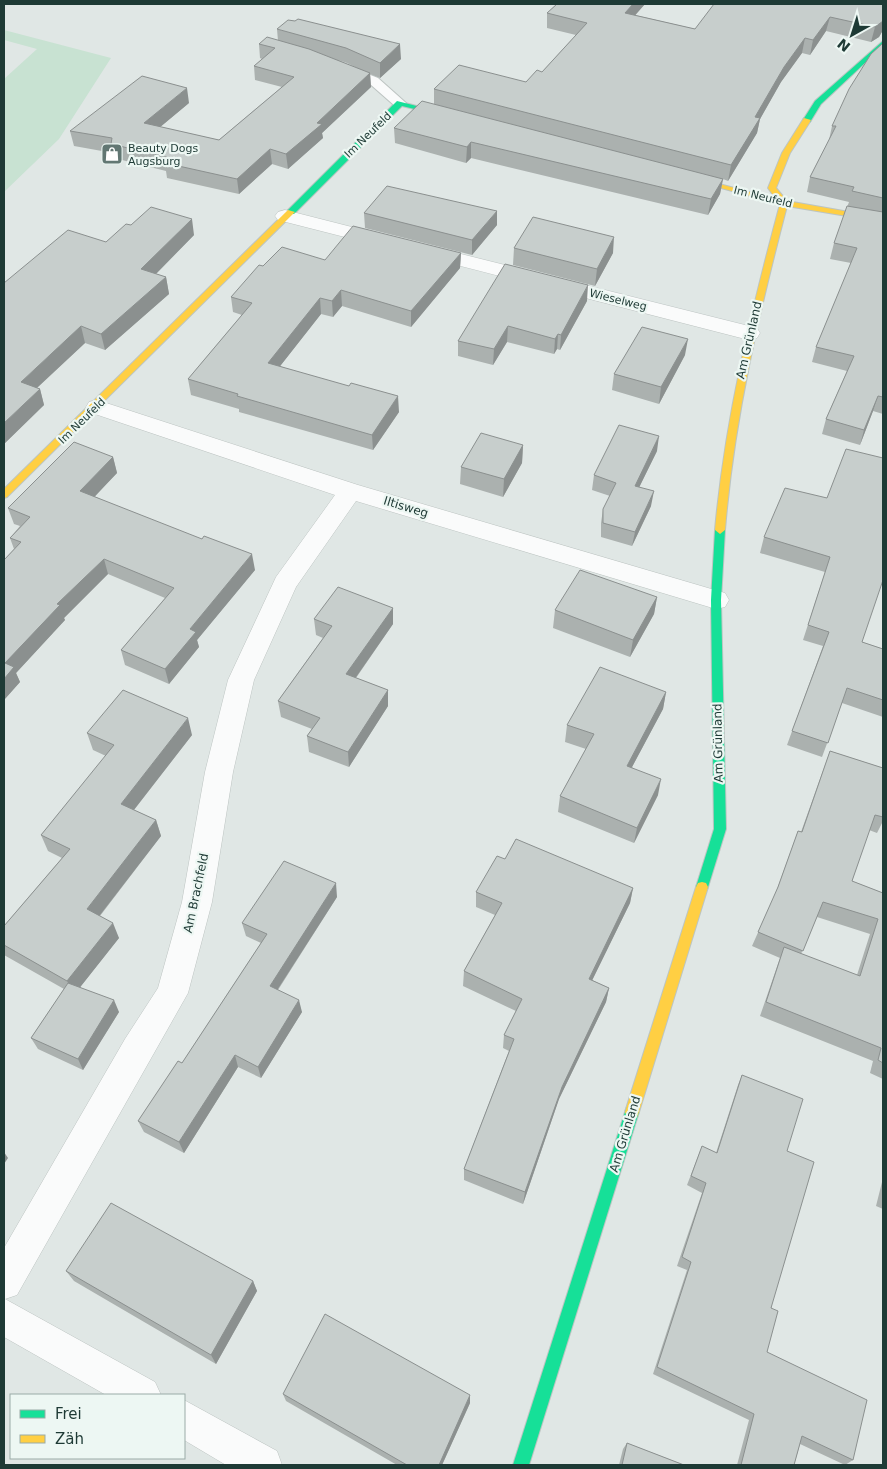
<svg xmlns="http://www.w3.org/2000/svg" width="887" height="1469" viewBox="0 0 887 1469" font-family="'DejaVu Sans',sans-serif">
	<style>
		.green { fill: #c8e2d2 }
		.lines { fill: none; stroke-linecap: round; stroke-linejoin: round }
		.lane-casing { stroke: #bdc4c2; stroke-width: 2 }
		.street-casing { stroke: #bdc4c2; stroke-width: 1 }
		.fast-casing { stroke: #bcc5c2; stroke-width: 2 }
		.slow-casing { stroke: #bcc5c2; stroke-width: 2 }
		.lane { fill: #fafbfb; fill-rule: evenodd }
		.street { fill: #fafbfb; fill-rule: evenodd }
		.fast { fill: #16e098; fill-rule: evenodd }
		.slow { fill: #ffcf43; fill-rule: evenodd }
		.wall { fill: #abb1af; fill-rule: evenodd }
		.shaded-wall { fill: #8b908f }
		.building { fill: #c7cecc; stroke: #8b908f }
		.labels { text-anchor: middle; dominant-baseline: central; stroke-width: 4.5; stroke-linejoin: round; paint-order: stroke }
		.far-street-label { font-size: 11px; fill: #1e3a35; stroke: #edf7f3 }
		.far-poi-label { font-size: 11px; fill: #1e3a35; stroke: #edf7f3; text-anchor: start }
		.street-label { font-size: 12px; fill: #1e3a35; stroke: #edf7f3 }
	</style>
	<rect width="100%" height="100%" fill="#e0e7e5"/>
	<!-- green -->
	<path class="green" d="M4,30l107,28 -52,81 -55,53v-113l33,-30 -33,-9z"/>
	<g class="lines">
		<!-- lane casing -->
		<g class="lane-casing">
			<path id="lane" d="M345,65l33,13 28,25 -1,3h-10l-25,-22 -29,-12 -2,-3 2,-3z"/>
		</g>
		<!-- street casing -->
		<g class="street-casing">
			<path id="street" d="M285,210l106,27 3,4 -3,4 -7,2 -106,-27 -3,-4 3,-4z
				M425,245l332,83 3,5 -3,5 -8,2 -331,-85 -3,-4 3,-4z
				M97,400l261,85 367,108 4,7 -4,7 -9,2 -360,-108 -60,86 -42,93 -21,92 -21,130 -24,91 -171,302 -12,4 150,83 6,13h-55l-102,-58v-89l121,-209 33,-51 24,-86 23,-130 23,-92 48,-103 59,-82 -246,-83 -3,-5 3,-5z
				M184,1400l93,51 5,14h-56l-42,-25z"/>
		</g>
		<!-- fast casing -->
		<g class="fast-casing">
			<path id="fast" d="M883,41v5l-62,58 -11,18h-6l-1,-2 12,-19z
				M397,101l59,15 -4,2 -50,-12 -108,108h-6v-4z
				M720,526l5,4 -4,70 5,229 -18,58 -2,4 -4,1 -4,-1 -2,-4 18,-58 -3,-229 4,-70z
				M632,1105l5,2 2,5 -110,353h-16l112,-353 2,-5z"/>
		</g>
		<!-- slow casing -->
		<g class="slow-casing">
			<path id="slow" d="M804,118l7,2 -21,33 -14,35 11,13 96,17v4l-96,-16c-28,107 -53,213 -62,324l-5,4 -5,-4c10,-111 36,-218 65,-326l-99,-27 4,-2 91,24 -8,-11 14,-35z
				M288,210l7,2 -288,285 -3,1v-9z
				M702,882l4,1 2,4 -69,225 -2,5 -5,2 -5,-2 -2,-5 71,-225 2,-4z"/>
		</g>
		<!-- lane -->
		<use href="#lane" class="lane"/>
		<!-- street -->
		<use href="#street" class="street"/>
		<!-- fast -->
		<use href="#fast" class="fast"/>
		<!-- slow -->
		<use href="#slow" class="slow"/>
	</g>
	<!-- wall -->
	<path class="wall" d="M557,4h88l-10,11 60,14 188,-25v26l-4,7 -8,5 -45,-11 -16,24 -8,-2 -21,29 -21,37 -3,14 -29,48 -5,-2 -3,15 -12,21 -237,-57 -5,5 -71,-20 -1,-15 40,-24v-15l92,-7 16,-10 34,-37 -29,-7v-15z
		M277,29l124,30 -21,19 -10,-4 1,13 -49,46 1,5 -35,31 -16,-5 -33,30 -72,-16 -1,-7 -52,-13 -1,-5 -39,-7 -4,-15 119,-28 -29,24 59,13 63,-53 -27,-7 -1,-14 8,-7 -2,-1 -1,-14 19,-3zM338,60l9,3 12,6z
		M883,43v371l-10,-3 -13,34 -38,-11 4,-15 21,-48 -35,-9 4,-15 35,-84 -21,-4 4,-16 15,-41 -42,-10 3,-15 19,-37 3,-14z
		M364,213l133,12 -25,30 -107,-27z
		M131,225l63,10 -38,39 10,3 3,17 -64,56 -20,-7 -48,45 3,1 4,16 -40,39 102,-202z
		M514,248l99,5 -18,33 -82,-21z
		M461,253l-1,15 -49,59 -69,-21 -9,11 -12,-3 -41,52 119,46 -26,38 -134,-38v-3l-48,-14 -3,-16 54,-64 -9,-3 -2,-15 32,-31 62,-6z
		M587,301l-27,49 -3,-1 -3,5 -47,-12 -14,23 -35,-9v-15z
		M685,355l-26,49 -47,-14 2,-16z
		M523,445l-1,18 -19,34 -43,-13 1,-17z
		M657,451l-18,36 12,19 -19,40 -31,-9v-14l2,-14 7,-13 -18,-6 2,-15z
		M113,457l4,16 -23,23 161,74 -58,70 2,7 -30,37 -44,-19 -4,-15 44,-52 -57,-24 -44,44 1,2 -49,53 4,9 -16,18v-140l10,-11 -4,-11 10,-12 -6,-2 -6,-16z
		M827,498l35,144 21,7v68l-41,-14 -20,54 -35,-12 36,-99 -20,-6 22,-68 -65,-19 4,-16z
		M657,597l-3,17 -24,43 -77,-29 2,-18z
		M393,608v16l-37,54 32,12v16l-39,61 -40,-15 -2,-16 5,-7 -31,-12 -3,-16 45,-63 -7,-3 -2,-16z
		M666,692l-3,17 -31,58 26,28 -24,48 -76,-31 2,-16 26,-47 -21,-7 2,-17z
		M87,733l105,2 -58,75 22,10 5,16 -61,80 19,22 -39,49 39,25 -36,58 -45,-21 -7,-11 33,-49 -60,-34v-29l58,-68 -14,-7 -7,-16 65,-79 -13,-6z
		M830,751l53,17v53l-6,12 -8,-3 -17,51 31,12v186l-13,-6 3,-12 -113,-45 20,-58 -28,-12 24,-54 22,-61 3,1zM817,917l53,17 -13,41 -56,-21z
		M505,859l128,29 -3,15 -38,77 17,8 -3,14 -47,97 -36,105 -59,-24v-11l45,-118 -6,-3 1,-13 12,-24 -53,-25 1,-15 31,-56 -19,-8v-15z
		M337,897l-59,93 24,22 -41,66 -23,-11 -54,86 -40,-21 -6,-11 44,-58 79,-120 -15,-7 -4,-13z
		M742,1075l45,76 -20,201 86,108 -8,5 -45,-21 -6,21h-57l12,-45 -96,-46 34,-104 -10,-4 25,-73 -15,-8 15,-39 14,7 22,-68z
		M883,1178v31l-7,-3z
		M66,1271l187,10 4,10 -41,73 -142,-83z
		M283,1394l187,9 -28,62h-45l-111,-64z
		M627,1443l57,22h-65l4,-16z"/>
	<!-- shaded-wall -->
	<path class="shaded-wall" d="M633,4h12l-21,24 1,-15z
		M830,17l-4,14 -16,24 3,-15z
		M883,21v9l-4,7 -8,5 4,-15z
		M805,38l-3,15 -21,29 -21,37 -3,14 -29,48 3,-16 24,-48 29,-50z
		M400,44l1,15 -21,19v-15z
		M370,73l1,14 -49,46 1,5 -35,31 -2,-15 31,-31z
		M187,88l2,15 -42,35 -3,-15z
		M471,142v16l-5,5 1,-16z
		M270,149l2,15 -33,30 -2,-15z
		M723,179l-3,15 -12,21 3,-16z
		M497,211v14l-25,30v-15z
		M192,219l2,16 -49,50 -4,-16z
		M614,237l-1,16 -18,33 2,-17z
		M461,253l-1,15 -49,59v-16z
		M166,277l3,17 -64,56 -4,-16z
		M588,285l-1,16 -27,49 1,-15z
		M341,290l1,16 -9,11 -1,-16z
		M320,298l1,16 -51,65 -2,-16z
		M81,326l4,17 -59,55 -5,-16z
		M508,326l-1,16 -14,23 1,-16z
		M558,334l-1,15 -3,5 1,-15z
		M688,339l-3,16 -26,49 2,-17z
		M40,389l4,16 -40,39v-21z
		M398,396l1,16 -26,38 -1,-15z
		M878,396l-5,15 -13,34 4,-15z
		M659,436l-2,15 -24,49 2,-14z
		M523,445l-1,18 -19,34 1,-18z
		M113,457l4,16 -32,34 -5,-16z
		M654,491l-3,15 -19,40 3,-14z
		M252,554l3,16 -58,70 2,7 -30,37 -4,-15 25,-40z
		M104,559l4,15 -44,44 1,2 -49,53 4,9 -16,18v-21l1,-16 52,-59z
		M657,597l-3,17 -24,43 3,-17z
		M393,608v16l-46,66 -1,-16z
		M388,690v16l-39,61 -1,-15z
		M666,692l-3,17 -39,73 3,-16z
		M188,718l4,17 -66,85 -5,-16z
		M661,779l-3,16 -24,48 3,-15z
		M156,820l5,16 -68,88 -6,-15z
		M336,883l1,14 -65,101 -2,-12z
		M633,888l-3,15 -44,90 3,-14z
		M113,923l6,15 -45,57 -7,-14z
		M609,988l-3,14 -47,97 -36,105 2,-12 37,-105z
		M114,1000l5,12 -36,58 -5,-11z
		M299,1000l3,12 -41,66 -3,-11z
		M235,1055l3,12 -54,86 -5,-11z
		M4,1152l4,6 -4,6z
		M253,1281l4,10 -41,73 -5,-9z
		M470,1395v8l-28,62h-3z"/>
	<!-- building -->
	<path class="building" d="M557,4h76l-8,9 70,16 19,-25h169v17l-8,6 -45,-10 -17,23 -8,-2 -21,29 -29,50 5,1 -29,47 -297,-76 25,-24 67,17 11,-12 5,2 45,-49 -40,-10z
		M298,19l102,25 -20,19 -34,-15 -69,-19 11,-9 7,1z
		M267,37l42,12 61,24 -53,50 5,1 -36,30 -16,-5 -33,30 -72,-16 5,-5 -59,-14 1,-6 -42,-7 72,-55 45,12 -43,35 75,17 75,-63 -40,-11 21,-18 -16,-4z
		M883,43v155l-31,-7 2,-4 -44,-10 26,-51h-4l17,-37 22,-35z
		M422,101l301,78 -12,20 -240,-57 -4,5 -73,-19z
		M387,186l110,25 -25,29 -108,-27z
		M847,206l36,6v185l-5,-1 -14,34 -38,-11 28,-63 -38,-9 41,-99 -23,-5z
		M151,207l41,12 -51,50 25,8 -65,57 -20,-8 -60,56 19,7 -36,34v-140l64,-53 38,12 20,-18 5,1z
		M533,217l81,20 -17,32 -83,-21z
		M353,226l108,27 -50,58 -70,-21 -9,11 -12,-3 -52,65 81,23 2,-3 47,13 -26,39 -135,-39 1,-2 -50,-15 64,-76 -21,-6 28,-32 4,1 19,-19 43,13z
		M505,264l83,21 -27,50 -3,-1 -3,5 -47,-13 -14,23 -36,-8z
		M642,327l46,12 -27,48 -47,-13z
		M619,425l40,11 -24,50 19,5 -19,41 -32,-9v-14l13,-26 -22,-8z
		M481,433l42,12 -19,34 -43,-12z
		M74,442l39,15 -33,34 122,48 2,-3 48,18 -62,75 6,3 -31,37 -44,-19 53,-62 -70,-29 -47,45 3,1 -55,58 9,4 -10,12v-119l17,-18 -11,-4 20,-21 -22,-9z
		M846,449l37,9v122l-21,62 21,7v51l-36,-12 -19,55 -36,-12 37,-99 -21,-7 22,-68 -66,-20 21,-49 42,10z
		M580,570l77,27 -24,43 -78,-30z
		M338,587l55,21 -47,66 42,16 -40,62 -41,-16 13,-18 -42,-17 54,-75 -18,-7z
		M600,667l66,25 -39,74 34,13 -24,49 -77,-32 34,-62 -27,-9z
		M123,690l65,28 -67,86 35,16 -69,89 26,14 -46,58 -63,-36v-19l66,-77 -29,-14 73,-90 -27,-12z
		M830,751l53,17v49l-8,-2 -23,66 31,12v170l-5,-3 3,-12 -115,-46 18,-55 76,29 18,-57 -55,-17 -20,49 -45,-19 20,-45 20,-56 4,1z
		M516,839l117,49 -44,91 20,9 -47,99 -37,105 -61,-23 50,-130 -10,-4 18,-36 -58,-28 38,-68 -26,-11 21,-36 8,3z
		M284,861l52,22 -66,103 29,14 -41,67 -23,-12 -56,87 -41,-21 40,-60 4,2 85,-129 -25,-11z
		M68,983l46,17 -36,59 -47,-21z
		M742,1075l61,24 -16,52 27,11 -43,146 7,3 -11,41 100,48 -14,60 -51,-24 -8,29h-53l13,-51 -97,-47 34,-105 -9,-5 24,-74 -15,-7 11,-30 15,7z
		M111,1203l142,78 -42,74 -145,-84z
		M325,1314l145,81 -31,70h-32l-124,-71z
		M627,1443l57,22h-62z"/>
	<!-- icons -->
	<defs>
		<g id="shop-square" transform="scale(1.125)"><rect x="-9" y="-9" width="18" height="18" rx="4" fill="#627773" stroke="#edf7f3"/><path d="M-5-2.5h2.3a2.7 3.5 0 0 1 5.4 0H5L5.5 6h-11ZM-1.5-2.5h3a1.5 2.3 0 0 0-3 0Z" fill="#fff"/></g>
	</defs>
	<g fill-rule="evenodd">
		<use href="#shop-square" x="112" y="154"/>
	</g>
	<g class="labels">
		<!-- far-street labels -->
		<g class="far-street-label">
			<text transform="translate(368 135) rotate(-44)">Im Neufeld</text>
			<text transform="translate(763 197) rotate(14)">Im Neufeld</text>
			<text transform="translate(618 300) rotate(14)">Wieselweg</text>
			<text transform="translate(82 421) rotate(-44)">Im Neufeld</text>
		</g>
		<!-- far-poi labels -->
		<g class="far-poi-label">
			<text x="128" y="148">Beauty Dogs<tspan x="128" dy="13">Augsburg</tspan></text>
		</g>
		<!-- street labels -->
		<g class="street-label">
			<text transform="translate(749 340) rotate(-77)">Am Grünland</text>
			<text transform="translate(406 507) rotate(17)">Iltisweg</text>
			<text transform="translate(718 743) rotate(-91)">Am Grünland</text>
			<text transform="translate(196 893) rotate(-78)">Am Brachfeld</text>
			<text transform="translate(625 1134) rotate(-73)">Am Grünland</text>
		</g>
	</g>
	<!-- border -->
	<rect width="887" height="1469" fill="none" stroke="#1e3a35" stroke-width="10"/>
	<!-- legend -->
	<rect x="10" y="1394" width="175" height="65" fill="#edf7f3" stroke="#9aaba7"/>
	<rect x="20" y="1410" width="25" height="8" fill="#16e098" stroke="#9aaba7"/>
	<text x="55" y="1419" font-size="15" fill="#1e3a35">Frei</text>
	<rect x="20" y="1435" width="25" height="8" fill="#ffcf43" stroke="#9aaba7"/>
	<text x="55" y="1444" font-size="15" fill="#1e3a35">Zäh</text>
	<!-- north arrow -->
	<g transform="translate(852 35) rotate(219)" stroke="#edf7f3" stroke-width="4" paint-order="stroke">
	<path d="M0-4L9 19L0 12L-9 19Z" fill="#1e3a35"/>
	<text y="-8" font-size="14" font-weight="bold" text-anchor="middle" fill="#1e3a35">N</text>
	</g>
</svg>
